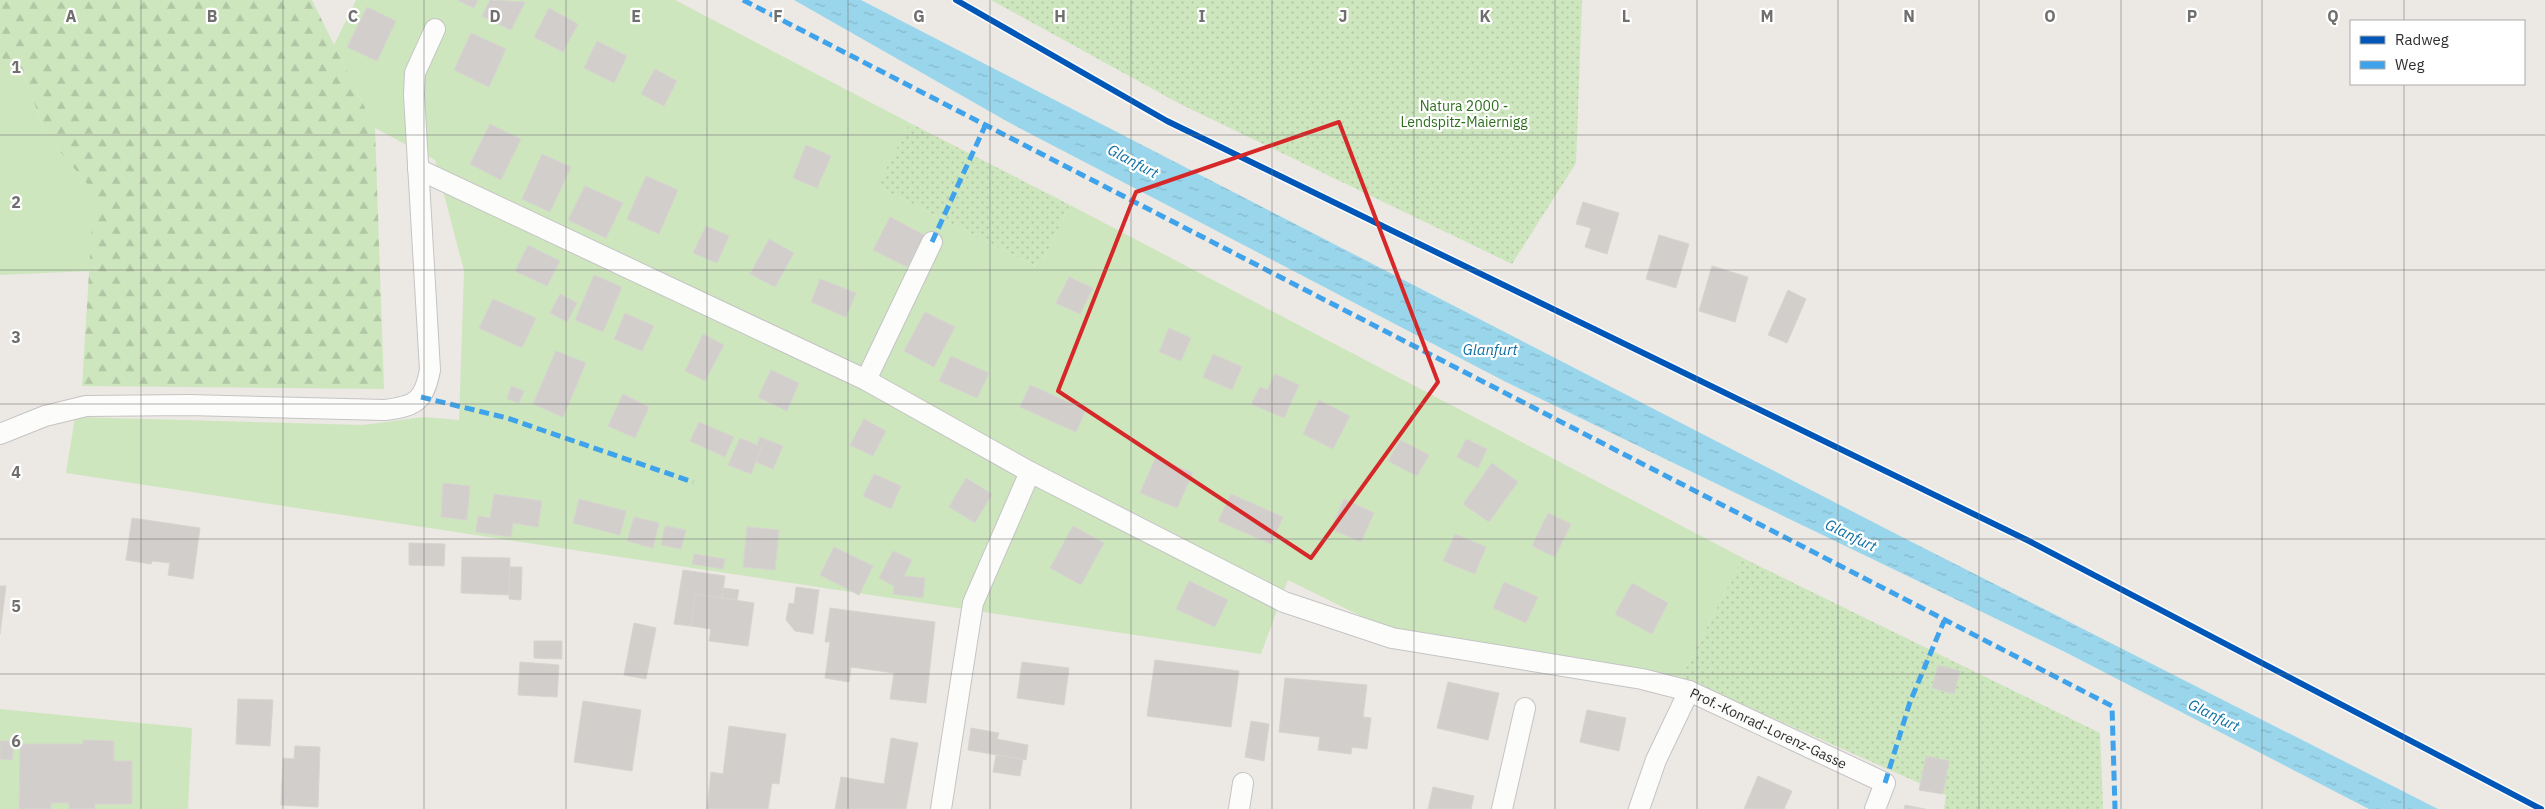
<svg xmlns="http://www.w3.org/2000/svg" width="2545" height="809" viewBox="0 0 2545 809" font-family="'IBM Plex Sans',sans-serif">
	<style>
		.grass { fill: #cee6be }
		.forest { fill: url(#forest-firs) }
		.park { fill: url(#park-dots) }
		.water { fill: url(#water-ripples) }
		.building { fill: #d1cecb; stroke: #d7d4d0 }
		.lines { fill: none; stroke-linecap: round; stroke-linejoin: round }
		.service-casing { stroke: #c5c4c5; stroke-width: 22 }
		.service { stroke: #fcfcfb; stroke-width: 20 }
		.quiet { stroke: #3ea3eb; stroke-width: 5; stroke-dasharray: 10 5; stroke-linecap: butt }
		.cycleway-casing { stroke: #fff; stroke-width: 9 }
		.cycleway { stroke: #0057b8; stroke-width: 6 }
		.marked { fill: none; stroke: #d62828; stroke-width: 4; stroke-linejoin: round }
		.grid { fill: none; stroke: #706f6e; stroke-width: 1; stroke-opacity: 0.55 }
		.labels { text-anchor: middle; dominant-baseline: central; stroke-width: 4.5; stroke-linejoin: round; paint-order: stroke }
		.park-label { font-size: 14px; fill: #2c6e1b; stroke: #fff }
		.street-label { font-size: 14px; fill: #2e2e2e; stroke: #fff }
		.water-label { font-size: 15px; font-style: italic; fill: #0d6fa3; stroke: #fff }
		.grid-label { font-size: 16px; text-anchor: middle; font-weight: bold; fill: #706f6e; stroke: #fff; stroke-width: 4.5; stroke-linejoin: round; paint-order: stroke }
	</style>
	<defs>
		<pattern id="forest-firs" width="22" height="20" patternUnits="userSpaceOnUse" patternTransform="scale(1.25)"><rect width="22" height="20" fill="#cee6be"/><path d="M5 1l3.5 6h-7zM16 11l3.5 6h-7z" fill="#b1c6a4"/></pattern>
		<pattern id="park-dots" width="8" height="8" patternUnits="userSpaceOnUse" patternTransform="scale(1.25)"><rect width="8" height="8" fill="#cee6be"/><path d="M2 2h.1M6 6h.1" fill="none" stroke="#b1c6a4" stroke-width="1.8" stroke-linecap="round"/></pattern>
		<pattern id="water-ripples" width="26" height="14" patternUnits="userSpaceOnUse" patternTransform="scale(1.25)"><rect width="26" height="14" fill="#99d6ec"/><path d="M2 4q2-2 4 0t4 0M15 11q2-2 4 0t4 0" fill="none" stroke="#84b8cb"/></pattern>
	</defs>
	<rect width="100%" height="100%" fill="#ece8e4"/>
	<!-- grass -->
	<path class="grass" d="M356,0h319l235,123 -33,63 162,82 31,-63 673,353 -62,119 -294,-48 -99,-49 -27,74 -1195,-181 9,-56 288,8 60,-8 36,3 5,-149 -29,-111 -60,-32 -41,-83z
		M0,58l20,9 27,69 47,56 -3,79 -91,4z
		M0,709l192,19 -4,81h-188z"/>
	<!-- forest -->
	<path class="forest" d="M0,0h312l63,128 9,261 -302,-3 12,-194 -47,-56 -27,-69 -20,-9z"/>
	<!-- park -->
	<path class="park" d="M991,0h591l-6,163 -64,101 -332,-160z
		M910,123l160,82 -31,63 -162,-82z
		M1743,558l357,175 3,76h-159l2,-14 -265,-118z"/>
	<!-- water -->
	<path class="water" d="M794,0h67l1039,536 538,273h-69l-302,-156 -561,-271 -496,-259z"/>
	<!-- building -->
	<path class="building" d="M457,0h21l-4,8z
		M490,0l35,2 -14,28 -29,-14z
		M367,7l29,14 -19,40 -30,-14z
		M549,8l29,16 -15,28 -29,-15z
		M471,33l35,16 -17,38 -35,-17z
		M597,41l30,15 -13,27 -30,-15z
		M655,69l22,12 -13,25 -23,-12z
		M490,124l31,15 -20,41 -31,-16z
		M806,145l25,11 -14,32 -24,-10z
		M542,154l29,13 -21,45 -28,-13z
		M646,176l32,14 -19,44 -32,-15z
		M585,186l38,17 -17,35 -38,-18z
		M1583,202l36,11 -12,41 -22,-7 6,-19 -15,-4z
		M890,217l34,18 -17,32 -34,-17z
		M706,226l23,10 -12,27 -24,-10z
		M1659,235l30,9 -13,44 -30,-9z
		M769,239l25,14 -19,34 -25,-13z
		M528,245l32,16 -13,25 -32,-15z
		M1712,266l36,11 -13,45 -36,-11z
		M594,275l28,12 -19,45 -28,-12z
		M1069,277l24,11 -13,26 -24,-11z
		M820,279l36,14 -10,24 -35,-15z
		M1788,290l18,9 -19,44 -19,-8z
		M560,294l17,9 -10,19 -17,-9z
		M493,299l43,19 -14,30 -43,-20z
		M925,312l30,15 -21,40 -30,-16z
		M625,313l29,13 -12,25 -28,-12z
		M1169,328l22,10 -10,23 -22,-9z
		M703,334l21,11 -19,36 -20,-10z
		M556,351l30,12 -23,54 -30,-13z
		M1213,354l29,13 -10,23 -29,-13z
		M951,356l38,17 -12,25 -38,-17z
		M771,370l28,13 -12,28 -29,-14z
		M1275,374l24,11 -15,33 -33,-14 9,-17 7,3z
		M1030,385l56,25 -10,22 -56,-25z
		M511,386l13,5 -5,12 -12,-4z
		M623,394l26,13 -14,31 -27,-12z
		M1319,400l31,16 -17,33 -30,-15z
		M864,419l22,12 -13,25 -23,-11z
		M699,422l35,15 -9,20 -35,-16z
		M760,437l23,9 -10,23 -17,-7 6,-15 -5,-2z
		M740,438l22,9 -11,27 -23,-9z
		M1466,439l21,10 -9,19 -21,-11z
		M1400,440l29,15 -12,21 -29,-15z
		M1156,457l37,16 -16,35 -37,-15z
		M1492,463l26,19 -29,40 -26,-18z
		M874,474l27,12 -10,23 -28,-13z
		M966,478l26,16 -17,29 -26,-16z
		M443,483l27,3 -3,34 -26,-3z
		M494,494l48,7 -4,26 -25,-4 -2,14 -35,-5 2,-16 12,2z
		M1231,494l52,23 -12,27 -53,-23z
		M579,499l47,12 -6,24 -47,-12z
		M1344,499l30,14 -13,29 -30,-13z
		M1548,513l23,11 -16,33 -23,-11z
		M634,517l25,6 -6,25 -26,-7z
		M132,518l68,10 -7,51 -25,-4 2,-12 -18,-2 -1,3 -25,-4z
		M665,526l21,4 -5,19 -20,-4z
		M1073,526l31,17 -23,42 -31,-17z
		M747,527l32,3 -4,40 -32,-3z
		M1455,534l31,13 -11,27 -32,-13z
		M409,543l36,1 -1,22 -35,-1z
		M834,547l39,19 -14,29 -39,-20z
		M893,551l19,9 -8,16 21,2 -2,20 -30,-4 1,-8 -15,-8z
		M694,554l31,5 -2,10 -31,-5z
		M462,557l48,1 -1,37 -48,-2z
		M510,567h12l-1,33 -12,-1z
		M683,570l42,6 -3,22 -27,-4 -4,32 -17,-2z
		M1189,581l39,19 -13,27 -39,-18z
		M1504,582l34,15 -12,26 -33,-15z
		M1632,583l36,20 -16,31 -37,-20z
		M0,586h6l-6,48z
		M796,587l23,3 -6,44 -18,-3 -9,-11 3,-17 5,1z
		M723,588l16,2 -2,10 -15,-2z
		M695,594l59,9 -6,43 -39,-5 2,-12 -20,-3z
		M830,608l105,14 -9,81 -36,-4 4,-26 -43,-6 -2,15 -24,-4 5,-36h-5z
		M634,623l22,5 -10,51 -22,-4z
		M534,641h28v18l-28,-1z
		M1155,660l84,11 -8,56 -84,-11z
		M520,662l39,3 -2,32 -39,-2z
		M1022,662l47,6 -5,37 -47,-7z
		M1938,665l22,6 -6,23 -22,-6z
		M1285,678l82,7 -4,32 8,1 -4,31 -15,-2 -1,7 -33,-4 2,-13 -41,-5z
		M1448,682l51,11 -11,47 -51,-12z
		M238,699l35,1 -3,46 -34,-2z
		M583,701l58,9 -9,61 -58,-9z
		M1587,710l39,8 -7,33 -39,-9z
		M1251,721l18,3 -5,37 -19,-4z
		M729,726l57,8 -7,50 -7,-1 -4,26h-61l4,-37 12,2z
		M971,728l28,5 -2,6 31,6 -2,15 -58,-10z
		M891,738l27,5 -12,66h-71l6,-32 43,7z
		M83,740l31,1v20h18v43h-37v5h-26v-6h-18v6h-32l1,-65h63z
		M0,741h14l-2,19 -12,-1z
		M295,746l25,1 -2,60 -37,-2 2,-47 11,1z
		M996,755l27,4 -3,17 -27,-4z
		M1926,756l23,5 -6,33 -24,-4z
		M1758,776l34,15 -8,18h-40z
		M1433,787l41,9 -3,13h-43z
		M1905,805l20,4h-21z"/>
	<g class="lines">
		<!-- service casing -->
		<g class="service-casing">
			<g id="service">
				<path id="s1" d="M418,169l448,211 164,92 254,130 108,36 250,41 47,12 196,92 -10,26"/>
				<path d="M866,380l66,-138"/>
				<path d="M0,434l45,-18 41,-10 102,-1 197,5c30,-4 39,-8 45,-40l-16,-275 1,-22 20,-44"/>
				<path d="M941,809l32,-206 57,-131"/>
				<path d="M1239,809l4,-26"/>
				<path d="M1502,809l23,-101"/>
				<path d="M1639,809l17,-49 33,-69"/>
			</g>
		</g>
		<!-- service -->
		<use href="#service" class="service"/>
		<!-- quiet -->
		<path class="quiet" d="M743,0l1369,706 3,103
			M932,242l53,-116
			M421,397l86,21 186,64
			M1885,783l25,-81 34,-81"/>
		<!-- cycleway casing -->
		<g class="cycleway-casing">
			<path id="cycleway" d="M956,0l211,121 862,420 512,268"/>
		</g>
		<!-- cycleway -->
		<use href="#cycleway" class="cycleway"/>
	</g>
	<!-- marked area -->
	<path class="marked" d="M1339,122l99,260 -127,176 -253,-167 78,-199z"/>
	<!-- grid -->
	<path class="grid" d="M141,0v809M283,0v809M424,0v809M566,0v809M707,0v809M848,0v809M990,0v809M1131,0v809M1272,0v809M1414,0v809M1555,0v809M1697,0v809M1838,0v809M1979,0v809M2121,0v809M2262,0v809M2404,0v21M2404,84v725M0,135h2545M0,270h2545M0,404h2545M0,539h2545M0,674h2545"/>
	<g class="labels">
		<!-- park labels -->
		<g class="park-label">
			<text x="1464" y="106">Natura 2000 -<tspan x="1464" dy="16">Lendspitz-Maiernigg</tspan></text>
		</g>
		<!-- street labels -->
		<g class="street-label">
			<text stroke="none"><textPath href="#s1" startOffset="1472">Prof.-Konrad-Lorenz-Gasse</textPath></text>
		</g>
		<!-- water labels -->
		<g class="water-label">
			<text transform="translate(1133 161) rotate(28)">Glanfurt</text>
			<text x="1490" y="349">Glanfurt</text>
			<text transform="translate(1851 535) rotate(26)">Glanfurt</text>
			<text transform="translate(2214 715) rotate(26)">Glanfurt</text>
		</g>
	</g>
	<g class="grid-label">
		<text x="71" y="22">A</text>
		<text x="212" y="22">B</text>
		<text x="353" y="22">C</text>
		<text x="495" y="22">D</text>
		<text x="636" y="22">E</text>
		<text x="778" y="22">F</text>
		<text x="919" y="22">G</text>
		<text x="1060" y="22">H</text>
		<text x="1202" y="22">I</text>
		<text x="1343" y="22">J</text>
		<text x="1485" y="22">K</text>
		<text x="1626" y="22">L</text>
		<text x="1767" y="22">M</text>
		<text x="1909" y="22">N</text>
		<text x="2050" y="22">O</text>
		<text x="2192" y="22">P</text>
		<text x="2333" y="22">Q</text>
		<text x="16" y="73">1</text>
		<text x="16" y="208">2</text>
		<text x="16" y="343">3</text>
		<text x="16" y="478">4</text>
		<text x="16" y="612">5</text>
		<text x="16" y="747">6</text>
	</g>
	<!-- legend -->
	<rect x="2350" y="20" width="175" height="65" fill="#ffffff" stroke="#ababab"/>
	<rect x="2360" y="36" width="25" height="8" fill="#0057b8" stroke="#ababab"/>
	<text x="2395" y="45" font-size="15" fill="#2e2e2e">Radweg</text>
	<rect x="2360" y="61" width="25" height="8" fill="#3ea3eb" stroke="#ababab"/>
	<text x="2395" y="70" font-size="15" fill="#2e2e2e">Weg</text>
</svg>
